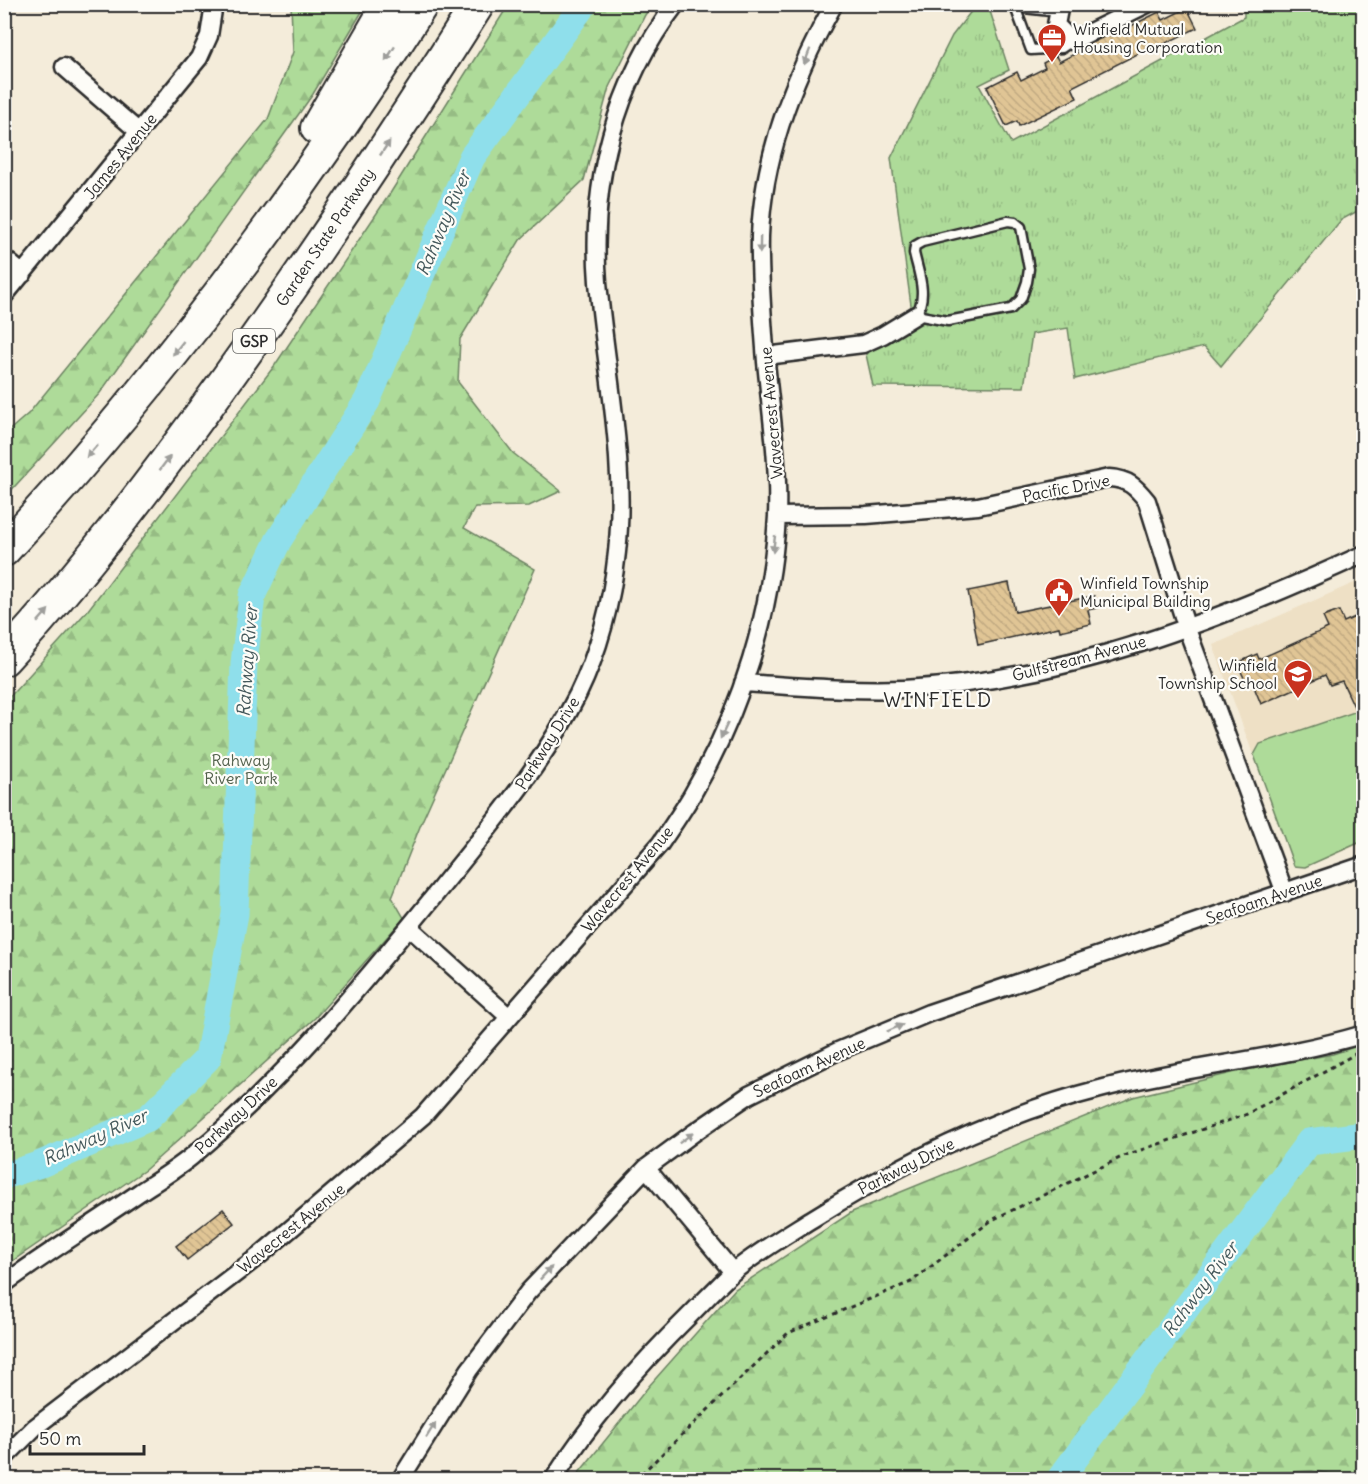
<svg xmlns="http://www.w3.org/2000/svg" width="1368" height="1484" viewBox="0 0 1368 1484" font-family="Delius,sans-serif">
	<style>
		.built { fill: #eee0c5 }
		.grass { fill: url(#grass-tufts); stroke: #6c8362; stroke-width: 1.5 }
		.forest { fill: url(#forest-firs); stroke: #6c8362; stroke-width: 1.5 }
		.garden { fill: #aedb99; stroke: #6c8362; stroke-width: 1.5 }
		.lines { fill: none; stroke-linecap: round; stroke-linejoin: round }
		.river { stroke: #8fdfeb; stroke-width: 27 }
		.building { fill: url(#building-back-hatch); stroke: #2b2b2b; stroke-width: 1.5 }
		.service-casing { stroke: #2b2b2b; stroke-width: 13 }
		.minor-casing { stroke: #2b2b2b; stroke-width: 21 }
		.motorway-casing { stroke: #2b2b2b; stroke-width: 36 }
		.path { stroke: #2b2b2b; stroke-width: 3; stroke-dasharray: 4.5 4.5; stroke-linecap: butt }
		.service { stroke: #fdfcf7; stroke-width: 8 }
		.minor { stroke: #fdfcf7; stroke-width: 16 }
		.motorway { stroke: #fdfcf7; stroke-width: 32 }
		.oneway { fill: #9e9e9b }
		.labels { text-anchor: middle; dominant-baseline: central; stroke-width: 4.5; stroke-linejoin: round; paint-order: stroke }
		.shield { fill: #fdfcf7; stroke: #6a6a68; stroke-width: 1.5 }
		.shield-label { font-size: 15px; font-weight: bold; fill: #2b2b2b }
		.poi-label { font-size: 16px; fill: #2b2b2b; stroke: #fdfcf7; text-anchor: start }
		.street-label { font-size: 16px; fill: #2b2b2b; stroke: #fdfcf7 }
		.park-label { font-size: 16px; fill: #52604c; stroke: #fdfcf7 }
		.water-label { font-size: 18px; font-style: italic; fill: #44585b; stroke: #fdfcf7 }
		.quarter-label { font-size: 20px; letter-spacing: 1.5px; fill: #2b2b2b; stroke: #fdfcf7 }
	</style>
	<defs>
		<pattern id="grass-tufts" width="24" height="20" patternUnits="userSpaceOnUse" patternTransform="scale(1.5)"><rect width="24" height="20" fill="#aedb99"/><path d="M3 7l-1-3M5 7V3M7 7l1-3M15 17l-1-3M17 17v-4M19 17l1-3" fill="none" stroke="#96bc84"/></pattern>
		<pattern id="forest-firs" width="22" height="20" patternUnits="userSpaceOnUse" patternTransform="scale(1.5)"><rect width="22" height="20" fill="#aedb99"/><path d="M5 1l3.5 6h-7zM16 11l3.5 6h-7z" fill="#96bc84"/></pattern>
		<pattern id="building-back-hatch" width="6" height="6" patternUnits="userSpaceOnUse" patternTransform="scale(1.5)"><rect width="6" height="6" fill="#e0c595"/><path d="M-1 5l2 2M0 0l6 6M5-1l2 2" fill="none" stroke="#c0a981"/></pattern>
	</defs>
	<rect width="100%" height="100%" fill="#f4ecda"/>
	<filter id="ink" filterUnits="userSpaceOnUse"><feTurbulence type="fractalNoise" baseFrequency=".0167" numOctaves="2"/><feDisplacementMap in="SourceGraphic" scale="12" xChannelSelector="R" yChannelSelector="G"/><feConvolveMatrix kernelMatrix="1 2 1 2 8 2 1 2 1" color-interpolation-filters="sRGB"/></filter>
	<g filter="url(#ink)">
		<!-- built -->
		<path class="built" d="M1363,579v264l-58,24 -11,-1 -81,-221z"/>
		<!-- grass -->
		<path class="grass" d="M976,5h12l21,65 -30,15 32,58 233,-126v-12h119v203l-22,12 -120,146 -17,-19 -129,32 -7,-51 -36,6 -8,53 -151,-1 -8,-36 49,-23 -23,-169 61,-122z"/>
		<!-- forest -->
		<path class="forest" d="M509,4l143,1 -7,10 -36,72 -25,93 -64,60 -60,99 -2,43 55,71 48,38 -32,15 -54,1 -11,21 71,41 -112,250 -31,78 12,21 -89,100 -170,152 -140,96v-564l83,-92 187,-245 116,-173z
			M291,5h75l-53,89 -213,299 -95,104v-63l24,-21 239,-294 25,-67z
			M1363,1044v435l-51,-8 -52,2 -17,7 -669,-1 75,-93 86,-97 117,-77 281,-115 107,-26 93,-17z"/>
		<!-- garden -->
		<path class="garden" d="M1363,709v132l-58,26 -11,-1 -40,-111 6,-11z"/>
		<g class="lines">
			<!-- river -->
			<path class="river" d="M4,1176l37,-12 107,-46 60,-60 27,-144 9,-251 8,-67 26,-55 89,-140 105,-244 112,-153
				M1059,1480l250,-338 55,-7"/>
		</g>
		<!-- building -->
		<path class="building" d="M1187,8l10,20 -45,22 -1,-3 -79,40 5,11 -58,28 -2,-5 -11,5 -19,-39 30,-15 4,8 24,-12 -2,-5 13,-7 3,6 31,-16 -1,-2 21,-10 1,2 48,-24 4,8z
			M1009,583l6,29 79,-16 3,12 -9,2 3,14 -31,7 -1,-4 -81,18 -10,-54z
			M1339,611l5,11 20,-9v115l-22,-47 -12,4 -5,-10 -64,29 -9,-22 -5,2 -10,-21 20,-9 2,5 69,-31 -5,-11z
			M223,1209l11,14 -47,37 -11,-14z"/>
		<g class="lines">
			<!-- service casing -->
			<g class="service-casing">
				<path id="service" d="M1014,4l17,46 31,-2 10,-7
					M1015,7l44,5
					M1008,221l7,1 6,5 8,42 -2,13 -6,17 -10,10 -63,12 -32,-6c12,-20 3,-40 -2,-62l1,-7 7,-4z"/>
			</g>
			<!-- minor casing -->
			<g class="minor-casing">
				<path id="minor" d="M1060,4l-4,21 16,16 75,-37
					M64,67l75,65
					M4,258l19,16
					M4,296l195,-238 10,-22 5,-32
					M766,356l97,-12 20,-9 33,-20
					M777,516l89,-1 112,-9 131,-28c19,1 27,9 38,23l40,128 98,264
					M743,683c53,3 106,8 160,6 161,-8 315,-68 461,-135
					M409,927l100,90
					M646,1168l87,104
					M4,1284c44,-32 91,-61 136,-92 17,-11 35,-22 51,-35 93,-77 172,-173 248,-267 50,-62 103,-124 139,-196 21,-43 34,-94 39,-142 10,-90 -11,-180 -19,-270 -8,-99 17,-199 78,-278
					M4,1458l31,-31 225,-172 163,-139 237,-272c11,-16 22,-32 32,-49 49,-85 80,-182 85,-279 2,-51 -6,-103 -11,-154 -3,-42 -7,-84 -6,-126 3,-81 35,-162 74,-232
					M400,1480l69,-110 59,-78 118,-124 49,-36 54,-37 89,-44 91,-38 435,-148
					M553,1480c39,-62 87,-116 138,-166 14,-14 27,-28 41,-41 24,-20 53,-37 80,-54 89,-56 185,-104 288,-130 87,-23 177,-29 264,-55"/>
			</g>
			<!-- motorway casing -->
			<g class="motorway-casing">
				<path id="motorway" d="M317,128l72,-124
					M4,550c156,-169 294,-352 418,-546
					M4,659c63,-68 120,-141 175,-215 106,-142 204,-290 299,-440"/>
			</g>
			<!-- path -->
			<path class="path" d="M635,1480l153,-147 123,-51 81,-62 134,-65 119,-40 112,-62"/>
			<!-- service -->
			<use href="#service" class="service"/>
			<!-- minor -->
			<use href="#minor" class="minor"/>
			<!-- motorway -->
			<use href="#motorway" class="motorway"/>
		</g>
		<!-- one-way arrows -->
		<defs><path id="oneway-solid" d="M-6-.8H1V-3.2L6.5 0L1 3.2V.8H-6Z" transform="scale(1.5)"/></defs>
		<g class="oneway">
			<use href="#oneway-solid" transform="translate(390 54) rotate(123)"/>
			<use href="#oneway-solid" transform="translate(807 57) rotate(111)"/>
			<use href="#oneway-solid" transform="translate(385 148) rotate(-56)"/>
			<use href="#oneway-solid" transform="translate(760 245) rotate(91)"/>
			<use href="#oneway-solid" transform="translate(178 348) rotate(128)"/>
			<use href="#oneway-solid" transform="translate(92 451) rotate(131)"/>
			<use href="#oneway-solid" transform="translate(165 463) rotate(-53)"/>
			<use href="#oneway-solid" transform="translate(774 544) rotate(97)"/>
			<use href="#oneway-solid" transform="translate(43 616) rotate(-49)"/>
			<use href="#oneway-solid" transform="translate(724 731) rotate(115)"/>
			<use href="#oneway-solid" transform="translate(895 1028) rotate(-23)"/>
			<use href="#oneway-solid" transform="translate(686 1138) rotate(-37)"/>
			<use href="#oneway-solid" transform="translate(546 1273) rotate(-47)"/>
			<use href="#oneway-solid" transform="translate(431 1430) rotate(-58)"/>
		</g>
	</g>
	<!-- icons -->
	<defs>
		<g id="office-pin" transform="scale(1.5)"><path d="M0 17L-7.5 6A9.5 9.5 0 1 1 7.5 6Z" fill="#c8321e" stroke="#fdfcf7"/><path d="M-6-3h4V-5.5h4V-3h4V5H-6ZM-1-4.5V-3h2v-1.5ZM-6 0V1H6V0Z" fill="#fff"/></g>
		<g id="civic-pin" transform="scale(1.5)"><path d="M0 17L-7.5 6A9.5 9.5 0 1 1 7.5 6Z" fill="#c8321e" stroke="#fdfcf7"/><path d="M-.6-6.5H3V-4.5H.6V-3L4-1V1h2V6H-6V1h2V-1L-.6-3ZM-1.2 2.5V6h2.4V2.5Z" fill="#fff"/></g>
		<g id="school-pin" transform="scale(1.5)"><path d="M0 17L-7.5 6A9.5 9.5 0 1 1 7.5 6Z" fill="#c8321e" stroke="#fdfcf7"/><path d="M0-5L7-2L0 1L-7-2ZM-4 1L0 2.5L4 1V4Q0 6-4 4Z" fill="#fff"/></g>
	</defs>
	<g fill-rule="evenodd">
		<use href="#office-pin" x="1052" y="38"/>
		<use href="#civic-pin" x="1059" y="592"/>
		<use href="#school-pin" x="1298" y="674"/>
	</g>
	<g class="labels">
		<!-- shield labels -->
		<rect class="shield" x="233" y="329" width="42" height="24" rx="4.5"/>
		<g class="shield-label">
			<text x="254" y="341">GSP</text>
		</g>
		<!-- poi labels -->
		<g class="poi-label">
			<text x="1073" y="29">Winfield Mutual<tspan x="1073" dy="18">Housing Corporation</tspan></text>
			<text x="1080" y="583">Winfield Township<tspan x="1080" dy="18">Municipal Building</tspan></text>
			<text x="1277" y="665" text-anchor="end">Winfield<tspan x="1277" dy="18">Township School</tspan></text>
		</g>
		<!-- street labels -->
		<g class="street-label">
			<text transform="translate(120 156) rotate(-51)">James Avenue</text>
			<text transform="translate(325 237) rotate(-56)">Garden State Parkway</text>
			<text transform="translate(771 413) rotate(-95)">Wavecrest Avenue</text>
			<text transform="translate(1066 488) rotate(-11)">Pacific Drive</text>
			<text transform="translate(1079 658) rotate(-15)">Gulfstream Avenue</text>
			<text transform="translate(547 743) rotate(-58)">Parkway Drive</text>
			<text transform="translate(627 879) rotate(-50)">Wavecrest Avenue</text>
			<text transform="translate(1264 899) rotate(-19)">Seafoam Avenue</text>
			<text transform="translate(809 1067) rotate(-25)">Seafoam Avenue</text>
			<text transform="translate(236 1115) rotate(-43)">Parkway Drive</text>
			<text transform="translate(906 1166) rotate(-27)">Parkway Drive</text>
			<text transform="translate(291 1228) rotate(-39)">Wavecrest Avenue</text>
		</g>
		<!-- park labels -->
		<g class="park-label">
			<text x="241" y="760">Rahway<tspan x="241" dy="18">River Park</tspan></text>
		</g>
		<!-- water labels -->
		<g class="water-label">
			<text transform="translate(443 223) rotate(-67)">Rahway River</text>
			<text transform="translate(247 661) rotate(-86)">Rahway River</text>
			<text transform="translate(95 1137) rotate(-24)">Rahway River</text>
			<text transform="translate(1200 1289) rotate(-53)">Rahway River</text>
		</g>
		<!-- quarter labels -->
		<g class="quarter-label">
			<text x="938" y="699">WINFIELD</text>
		</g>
	</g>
	<!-- margin -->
	<rect width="1368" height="1484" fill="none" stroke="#fdfcf7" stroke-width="24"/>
	<rect x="12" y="12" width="1344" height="1460" fill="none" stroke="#2b2b2b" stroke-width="2" filter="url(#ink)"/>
	<!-- scale -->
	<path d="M30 1445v9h114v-9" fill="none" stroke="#2b2b2b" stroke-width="3"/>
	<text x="39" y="1445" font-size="18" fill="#2b2b2b" stroke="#fdfcf7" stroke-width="4.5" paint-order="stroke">50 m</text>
</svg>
